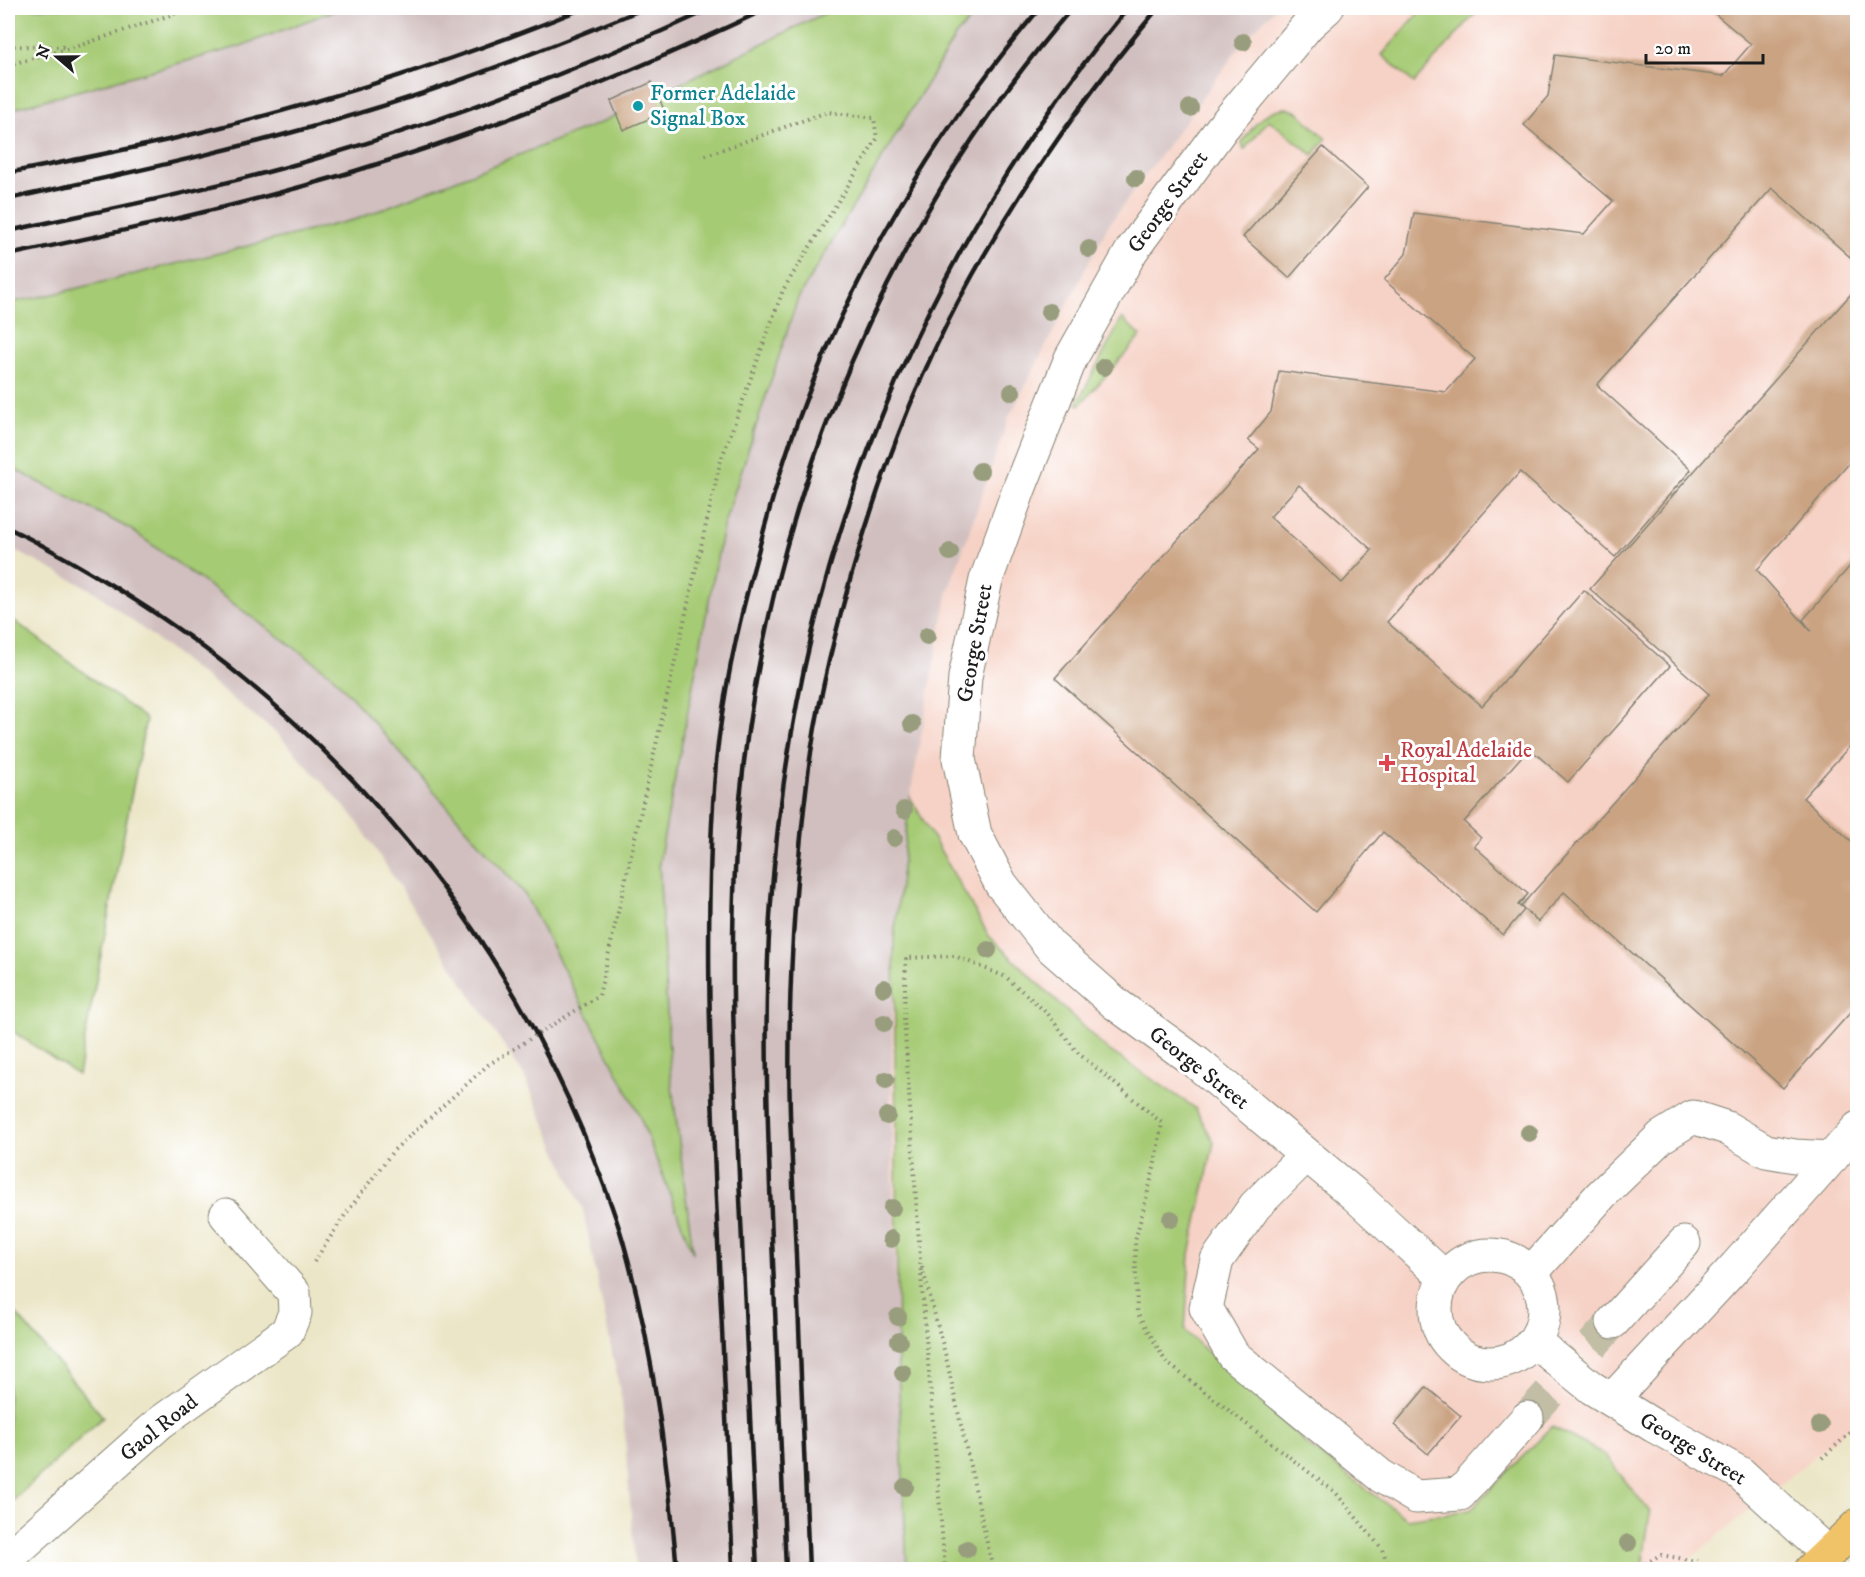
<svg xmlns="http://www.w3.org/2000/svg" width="1865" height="1577" viewBox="0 0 1865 1577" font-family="'IM FELL DW Pica',serif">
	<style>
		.built { fill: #f6d1c5 }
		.industrial { fill: #d1bfbf }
		.green { fill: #a6cb75; stroke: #617448; stroke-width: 1.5 }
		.building { fill: #caa382; fill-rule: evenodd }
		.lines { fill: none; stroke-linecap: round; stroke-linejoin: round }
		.minor-tunnel { stroke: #c2bea6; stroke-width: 33; stroke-dasharray: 33 16; stroke-linecap: butt }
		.minor-casing { stroke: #848172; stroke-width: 35 }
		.major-casing { stroke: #848172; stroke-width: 35 }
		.path { stroke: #848172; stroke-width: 4; stroke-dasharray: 1.5 4.5; stroke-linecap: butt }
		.minor { stroke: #fff; stroke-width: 33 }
		.major { stroke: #f0c369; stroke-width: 33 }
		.rail { stroke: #1c1c1c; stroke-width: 4.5 }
		.tree { fill: #989d7d }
		.culture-dot { fill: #0f9aa8; stroke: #fff; stroke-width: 2 }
		.health-dot { fill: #e0444e; stroke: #fff; stroke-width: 2 }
		.labels { text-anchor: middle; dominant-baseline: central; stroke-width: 6; stroke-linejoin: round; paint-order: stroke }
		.culture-label { font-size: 22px; fill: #0d838f; stroke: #fff; text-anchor: start }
		.street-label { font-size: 22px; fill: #1c1c1c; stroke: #fff }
		.health-label { font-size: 22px; fill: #be3a42; stroke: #fff; text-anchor: start }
	</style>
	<rect width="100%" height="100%" fill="#fff"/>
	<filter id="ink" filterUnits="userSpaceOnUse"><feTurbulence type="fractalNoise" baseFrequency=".0167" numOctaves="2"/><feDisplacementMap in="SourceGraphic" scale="12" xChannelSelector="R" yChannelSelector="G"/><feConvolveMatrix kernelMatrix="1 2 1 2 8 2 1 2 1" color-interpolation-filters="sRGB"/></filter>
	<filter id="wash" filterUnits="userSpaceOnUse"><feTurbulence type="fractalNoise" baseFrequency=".008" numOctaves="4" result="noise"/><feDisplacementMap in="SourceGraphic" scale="24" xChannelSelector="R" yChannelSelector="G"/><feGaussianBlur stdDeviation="1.35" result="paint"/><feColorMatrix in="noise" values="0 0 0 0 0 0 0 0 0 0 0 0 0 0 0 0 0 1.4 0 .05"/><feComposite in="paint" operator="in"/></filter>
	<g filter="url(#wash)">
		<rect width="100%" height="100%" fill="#ece6c8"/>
		<!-- built -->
		<path class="built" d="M1276,8h581v1413l-179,148 -771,1 -9,-203 -7,-263 3,-166 16,-141 37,-202 62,-178 99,-191 139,-189z"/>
		<!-- industrial -->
		<path class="industrial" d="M341,8h935l-29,29 -139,189 -99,191 -62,178 -37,202 -16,141 -3,166 7,263 9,202h-278l6,-4 -13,-164 -39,-191 -59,-134 -170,-259 -75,-82 -185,-144 -86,-44v-437l230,-63z"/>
		<!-- green -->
		<path class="green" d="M8,8h333l-103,39 -230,63z
			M835,8h147l-26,27 -158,263 -75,229 -64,335 11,208 23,183 -55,-141 -113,-217 -193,-220 -202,-146 -122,-63v-163l46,-9 303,-75 243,-96z
			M1423,8h57l-66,75 -32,-28z
			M1287,108l11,4 28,27 -13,16 -44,-35 -25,30 -2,-8c13,-17 22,-33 45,-34z
			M1122,318l19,18 -61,69 -3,-1z
			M8,616l138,103 -68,356 -70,-47z
			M910,797l79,139 115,111 91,61 19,34 -24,112 -5,77 126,117 96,71 63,-9 82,-83 52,27 46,58 -8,57 -735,1 -9,-203 -4,-429z
			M8,1304l95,113 -95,88z"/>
		<g id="blocks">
			<!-- building -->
			<path class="building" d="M1708,8h150v256l-86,-76 -175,197 94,85 -76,87 -95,-85 -133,150 95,84 102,-116 86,76 -102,116 -39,-34 -65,74 17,16 -7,8 54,48 -10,11 6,5 -21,25 -120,-103 -67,80 -261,-234 204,-229 -11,-9 23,-28 8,-41 167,21 29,-33 -91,-79 22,-26 8,-41 170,21 29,-33 -89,-76 24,-29 7,-41 168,21 28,-32zM1299,485l73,65 -30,33 -72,-66z
				M652,82l13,30 -42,18 -12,-29z
				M1323,147l45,40 -79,91 -46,-41z
				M1858,286v167l-101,117 54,61 -8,-11 55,-63v180l-55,61 55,49v157l-75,84 -219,-196 -26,30 -17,-16 188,-212 -119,-105z
				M1426,1387l35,29 -33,38 -34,-29z"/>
		</g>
	</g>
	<g filter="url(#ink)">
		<use href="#blocks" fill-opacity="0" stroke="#848172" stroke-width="1.5"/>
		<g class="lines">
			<!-- minor-tunnel -->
			<path class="minor-tunnel" d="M1527,1418l86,-96"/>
			<!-- minor casing -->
			<g class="minor-casing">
				<path id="minor" d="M1327,8l-19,17 -86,103 -90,122 -61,108 -52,131 -33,91 -21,97 -6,82 16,75 26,50 49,62 66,58 81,59 158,132 90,83
					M1306,1155l-51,51 -38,54 -11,48 27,47 148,121 35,21 44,-3 67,-76
					M1436 1309a54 54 0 1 1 108 0a54 54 0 1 1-108 0Z
					M1531,1273l70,-78 60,-58 32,-20 34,11 39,23 29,5 37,2
					M1613,1322l71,-79
					M1534,1341l58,47 62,38 86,47 87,80
					M1612,1400l124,-134 122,-138
					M8,1558l153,-136 126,-90 8,-19 -1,-20 -68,-78"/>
			</g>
			<!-- major casing -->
			<g class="major-casing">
				<path id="major" d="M1811,1570l47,-45"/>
			</g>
			<!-- path -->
			<path class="path" d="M8,46l60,1
				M8,65l67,-18 116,-39
				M314,1262l31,-47 48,-64 95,-86 111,-69 121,-533 63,-173 94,-151 -3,-21 -47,-6 -126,45
				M922,1267l24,90 47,213
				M1822,1458l36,-32
				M945,1570l-23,-281 -18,-272 2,-59 49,-2 51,21 42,37 29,38 85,71 -8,45 -19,73 2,71 29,50 170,131 46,56 8,21
				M1635,1570l25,-15 37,6
				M1689,1570l8,-8"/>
			<!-- minor -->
			<use href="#minor" class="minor"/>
			<!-- major -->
			<use href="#major" class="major"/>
			<!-- rail -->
			<path class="rail" d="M8,173c56,-11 113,-22 169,-35 138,-33 275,-76 407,-130
				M8,199c122,-26 245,-53 365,-90 92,-28 183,-64 272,-101
				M8,231c103,-22 208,-43 310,-73 135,-40 267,-91 395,-150
				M8,255c116,-24 233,-49 347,-84 142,-43 279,-99 413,-163
				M8,528c37,17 73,39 108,60 207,127 372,319 466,542 15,36 30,73 41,111 30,107 44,218 54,329
				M733,1570c-5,-124 -11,-248 -17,-371 -6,-145 -12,-292 0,-437 7,-71 23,-142 42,-210 11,-42 23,-85 38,-126 55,-152 140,-295 244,-418
				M757,1570c-6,-124 -11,-248 -17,-372 -5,-115 -11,-231 -4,-347 18,-308 134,-608 336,-843
				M786,1570c-5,-111 -9,-221 -14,-331 -5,-124 -10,-249 2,-373 30,-322 146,-609 354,-858
				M809,1570c-4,-97 -8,-194 -12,-291 -2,-55 -5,-110 -7,-165 -3,-113 4,-227 18,-340 8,-65 24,-130 42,-194 27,-95 62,-190 108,-278 56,-105 124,-203 200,-294"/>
		</g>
		<!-- trees -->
		<g class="tree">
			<circle cx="1243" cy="42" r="9"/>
			<circle cx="1190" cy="108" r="9"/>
			<circle cx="1136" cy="178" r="9"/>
			<circle cx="1089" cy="249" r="9"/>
			<circle cx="1049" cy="312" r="9"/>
			<circle cx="1104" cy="367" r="9"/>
			<circle cx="1012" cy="392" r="9"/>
			<circle cx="980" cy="471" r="9"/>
			<circle cx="950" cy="552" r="9"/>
			<circle cx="927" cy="636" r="9"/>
			<circle cx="912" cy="724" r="9"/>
			<circle cx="904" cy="810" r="9"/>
			<circle cx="894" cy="838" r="9"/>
			<circle cx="988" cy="950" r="9"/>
			<circle cx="884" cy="988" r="9"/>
			<circle cx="884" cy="1023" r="9"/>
			<circle cx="886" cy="1080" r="9"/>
			<circle cx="887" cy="1116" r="9"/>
			<circle cx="1529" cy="1133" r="9"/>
			<circle cx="892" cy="1208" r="9"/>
			<circle cx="1171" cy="1219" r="9"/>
			<circle cx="891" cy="1239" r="9"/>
			<circle cx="898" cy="1317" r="9"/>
			<circle cx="899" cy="1341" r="9"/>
			<circle cx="903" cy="1373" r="9"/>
			<circle cx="1820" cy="1425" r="9"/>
			<circle cx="905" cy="1487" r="9"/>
			<circle cx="1628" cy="1543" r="9"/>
			<circle cx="967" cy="1549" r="9"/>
		</g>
	</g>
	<!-- markers -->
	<circle class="culture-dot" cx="638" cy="106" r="6"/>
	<path class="health-dot" d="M1384 754h6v6h6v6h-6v6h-6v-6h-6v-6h6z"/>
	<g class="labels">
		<!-- culture labels -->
		<g class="culture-label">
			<text x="650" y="93">Former Adelaide<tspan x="650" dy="25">Signal Box</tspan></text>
		</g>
		<!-- street labels -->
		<g class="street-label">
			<text transform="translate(1168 202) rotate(-54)">George Street</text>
			<text transform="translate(975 643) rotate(-80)">George Street</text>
			<text transform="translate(1199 1068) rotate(38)">George Street</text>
			<text transform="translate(159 1428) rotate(-39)">Gaol Road</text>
			<text transform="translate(1693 1449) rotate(31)">George Street</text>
		</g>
		<!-- health labels -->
		<g class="health-label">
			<text x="1400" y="750">Royal Adelaide<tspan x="1400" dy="25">Hospital</tspan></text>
		</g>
	</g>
	<!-- margin -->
	<rect width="1865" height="1577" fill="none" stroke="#fff" stroke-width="30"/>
	<!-- north arrow -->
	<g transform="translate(57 57) rotate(290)" stroke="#ffffff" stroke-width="4.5" paint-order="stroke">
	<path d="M0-4.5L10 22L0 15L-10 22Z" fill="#1c1c1c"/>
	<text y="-9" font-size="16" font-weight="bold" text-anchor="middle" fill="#1c1c1c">N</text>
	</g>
	<!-- scale -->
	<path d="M1646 54v9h117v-9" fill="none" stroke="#1c1c1c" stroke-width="3"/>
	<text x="1655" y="54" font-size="18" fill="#1c1c1c" stroke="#ffffff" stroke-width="4.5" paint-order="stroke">20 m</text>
</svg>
